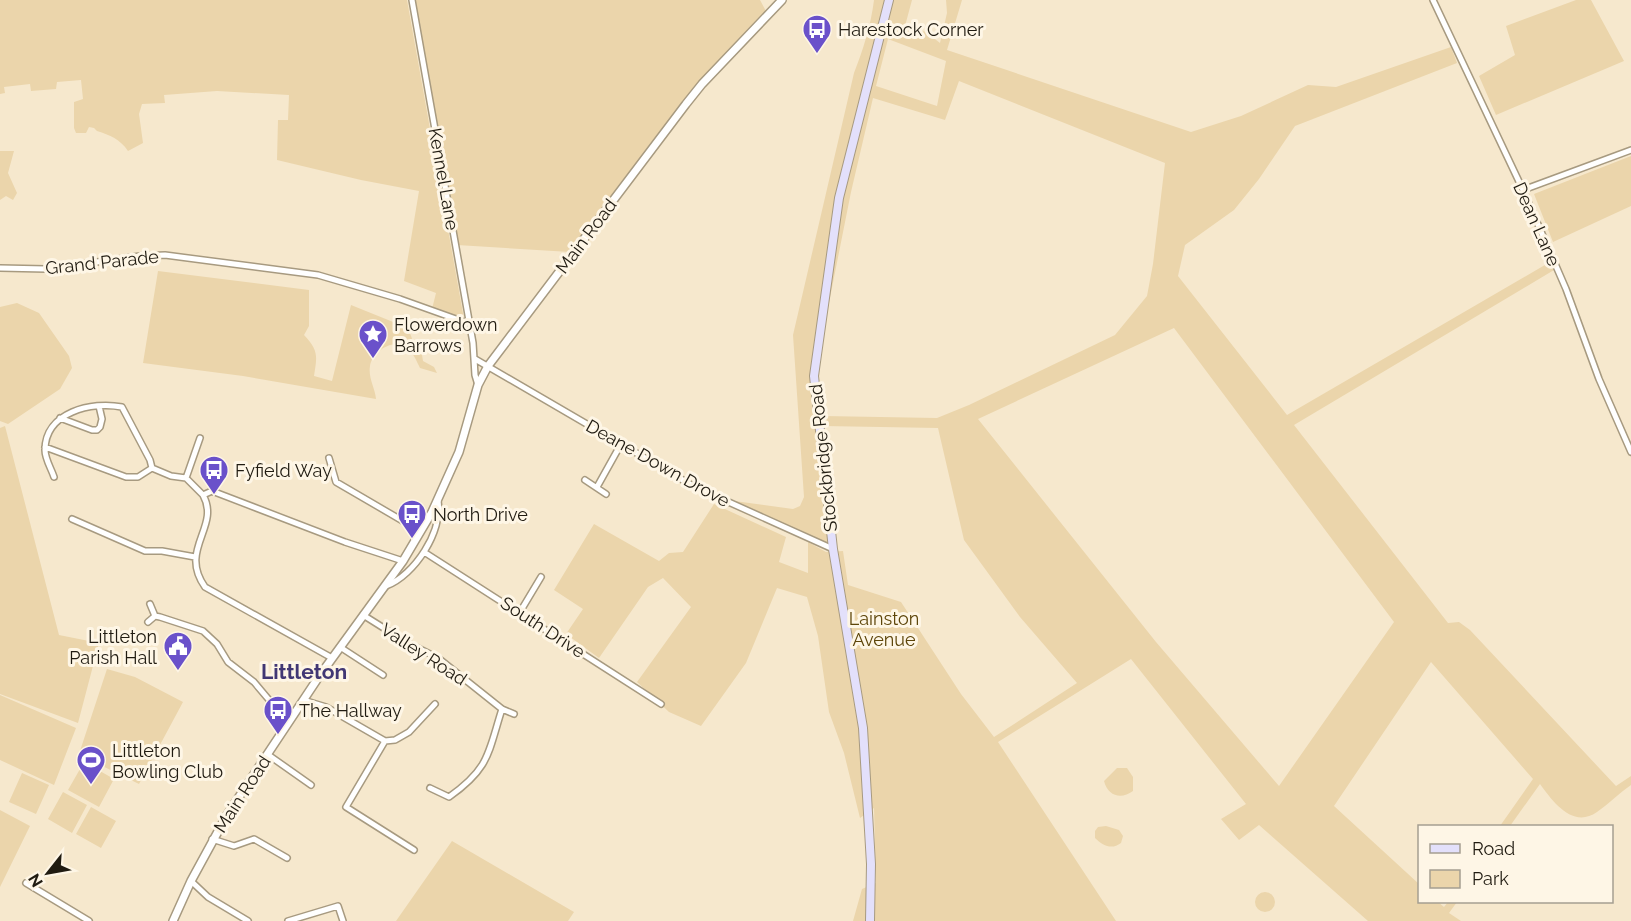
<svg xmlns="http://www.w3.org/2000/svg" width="1631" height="921" viewBox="0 0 1631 921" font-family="Raleway,sans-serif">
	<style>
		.green { fill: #ebd5ab; fill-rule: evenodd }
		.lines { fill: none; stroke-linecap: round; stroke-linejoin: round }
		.minor-casing { stroke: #a79a80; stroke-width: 8 }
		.tertiary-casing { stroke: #a79a80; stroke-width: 10 }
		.secondary-casing { stroke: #a79a80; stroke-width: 10 }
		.minor { stroke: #fff; stroke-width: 5 }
		.tertiary { stroke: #fff; stroke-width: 7 }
		.secondary { stroke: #e3e0fb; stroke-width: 8 }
		.labels { text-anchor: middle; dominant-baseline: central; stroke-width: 6; stroke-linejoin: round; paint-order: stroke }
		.poi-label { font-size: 18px; fill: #201b11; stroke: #fef6e6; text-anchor: start }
		.street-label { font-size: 18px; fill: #201b11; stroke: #fef6e6 }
		.park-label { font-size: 18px; fill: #5d4509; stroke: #fef6e6 }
		.quarter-label { font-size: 21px; font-weight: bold; fill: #413774; stroke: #fef6e6 }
	</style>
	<rect width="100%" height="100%" fill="#f6e8cd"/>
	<!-- green -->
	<path class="green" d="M0,0h407l57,319 -32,-10 4,-16 -32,-12 15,-90 -58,-11 -84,-20 1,-40h10l1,-25 -72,-4 -53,4 1,8 -23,1 -3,10 4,29 -15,8c-8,-12 -18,-16 -31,-20l-3,-3 -5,-1 -3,6h-10l-2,-5v-26l9,-3 -2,-19 -24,2 -1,7 -25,2 -1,-7 -26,3 1,6 -5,1z
		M413,0h347l8,15 -66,69 -132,168 -113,-7z
		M874,0h38l-7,26 21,6 14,11 7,-30 -1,-13h16l-15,50 244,82 50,-16 67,-31 28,2 115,-40 6,16 -162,63 -36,53 -25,31 -49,35 -7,31 109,139 263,-153 4,8 -260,155 154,198 11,-1 11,8 146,156 15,-10v9c-12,8 -22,19 -34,27 -24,17 -44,-10 -57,-28l-30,42h-10l33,-47 -102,-117 -97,144 85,78 1,18h18l6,5 4,-5h9l-8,11 12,8h-93l-109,-96 -20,15 -18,-21 25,-15 -115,-145 -133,83 118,179h-263l9,-32 14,-6 -2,-75 -14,10 -16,-65 -15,-41 -11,-76 -11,-39 -30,-9 -31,75 -45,63 -32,-14 -32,-30 54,-75 -28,-29 -15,9 -49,71 -33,-24 17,-25 -29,-19 40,-66 65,37 10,-8 14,-1 31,-48 72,33 -7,25 29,11v-31l18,10 17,-1 5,34 53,17 60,92 33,43 83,-54 -57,-66 -56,-77 -26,-112 -115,-2v-10l114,2 32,-13 146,-70 32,-39 6,-32 12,-101 -206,-82 -14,39 -72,-22 -22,94 -36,181 18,172 -106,-45 66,9 7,-3 4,-9 -11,-162 61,-262c9,-23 17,-48 20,-73zM888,39l58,22 -9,45 -61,-20zM1174,328l220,294 -115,164 -123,-144 -178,-223z
		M1576,0h15l33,61 -128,54 -17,-39 36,-21 -9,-29z
		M0,151h14l-6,22 9,20 -4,7 -7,-4 -6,4z
		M1631,156v50l-78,36 -19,-48z
		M158,271l151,19v36l-5,9c15,16 13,21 10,41l18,5 19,-76 57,23 6,16 7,5 2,12 11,6 3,6 -17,-5c-3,-6 -7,-16 -13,-20 -14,-11 -35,4 -37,18 -2,12 5,22 6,33l-133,-23 -100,-13z
		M17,303l22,10 30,43 3,12 -12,21 -52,35 -8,-3v-114z
		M5,426l54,209 40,8 -21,80 -78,-29v-266z
		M107,669l28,8 48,25 -44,82 -59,-29 -2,2z
		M0,695l76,33 -22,57 -54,-25z
		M84,762l30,17 -15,28 -31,-17z
		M1117,768h10l6,9v14c-12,9 -25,5 -29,-10z
		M22,773l27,12 -13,29 -27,-12z
		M63,792l24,13 -15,28 -24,-14z
		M91,807l25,14 -15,27 -25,-14z
		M0,810l30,16 -30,61z
		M1106,826l13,4 4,6 -2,7c-9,7 -18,3 -26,-5v-7l3,-4z
		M452,841l122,71 -6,9h-172z
		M1255 902a10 10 0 1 1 20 0a10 10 0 1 1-20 0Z"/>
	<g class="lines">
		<!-- minor casing -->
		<g class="minor-casing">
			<path id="minor" d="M412,0l61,343 2,32 3,10
				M1433,0l90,190 43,99 33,90 32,73
				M1523,190l108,-40
				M0,268l46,1 94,-13 25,-1 153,20 82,24 70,25
				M475,359l218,127 140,63
				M60,418l32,12h5l3,-3 2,-8 -3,-13
				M45,447l81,30h12l14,-9
				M329,458l7,24 84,49
				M152,468l19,8 15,2 17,17 9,-4 133,51 58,19
				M54,477c-3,-9 -9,-18 -9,-27 0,-38 47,-49 77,-43l28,53 2,8
				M186,478l14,-40
				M585,480l21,14
				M597,487l24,-43
				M203,495c18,32 -25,54 2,92l127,71
				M72,519l73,32h17l33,6
				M424,552l237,152
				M386,586c29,-11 57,-55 52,-85
				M150,604l5,12
				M520,612l21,-35
				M363,615l43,27 32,16 64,51 12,5
				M148,622l7,-6 5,1 43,14 14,13 11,18 26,20 16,19 23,15
				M340,647l43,28
				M303,700l23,7 59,34 -39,66 68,43
				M385,741l10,-1 14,-8 26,-28
				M267,754l44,31
				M430,788l19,9c41,-29 39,-44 53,-88
				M212,839l22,7 20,-7 33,19
				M191,881l17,16 40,24
				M26,883l63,38
				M288,921l50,-15 5,15"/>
		</g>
		<!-- tertiary casing -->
		<g class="tertiary-casing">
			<path id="tertiary" d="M173,921l18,-40 36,-66 93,-140 83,-114 29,-49 27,-60 19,-67 10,-19 198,-262 16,-20 80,-84"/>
		</g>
		<!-- secondary casing -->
		<g class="secondary-casing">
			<path id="secondary" d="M870,921l1,-57 -8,-136 -30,-179 -19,-173 25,-178 50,-198"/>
		</g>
		<!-- minor -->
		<use href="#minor" class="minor"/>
		<!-- tertiary -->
		<use href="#tertiary" class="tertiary"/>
		<!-- secondary -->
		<use href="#secondary" class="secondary"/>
	</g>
	<!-- icons -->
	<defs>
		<g id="bus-pin" transform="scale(1.5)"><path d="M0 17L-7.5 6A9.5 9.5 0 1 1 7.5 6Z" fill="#6a51ca" stroke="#fef6e6"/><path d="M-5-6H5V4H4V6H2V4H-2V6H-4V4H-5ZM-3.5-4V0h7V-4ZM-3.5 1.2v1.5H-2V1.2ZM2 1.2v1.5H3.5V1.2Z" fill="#fff"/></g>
		<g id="sight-pin" transform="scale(1.5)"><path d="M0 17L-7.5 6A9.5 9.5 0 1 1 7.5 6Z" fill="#6a51ca" stroke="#fef6e6"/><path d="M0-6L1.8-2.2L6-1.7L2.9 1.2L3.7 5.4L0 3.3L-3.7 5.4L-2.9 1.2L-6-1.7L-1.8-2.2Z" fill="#fff"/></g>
		<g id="civic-pin" transform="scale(1.5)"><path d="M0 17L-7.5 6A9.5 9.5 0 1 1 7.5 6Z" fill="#6a51ca" stroke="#fef6e6"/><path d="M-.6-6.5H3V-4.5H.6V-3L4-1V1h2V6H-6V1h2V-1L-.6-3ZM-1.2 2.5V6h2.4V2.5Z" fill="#fff"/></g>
		<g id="stadium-pin" transform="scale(1.5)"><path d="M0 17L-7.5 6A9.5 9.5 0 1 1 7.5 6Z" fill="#6a51ca" stroke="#fef6e6"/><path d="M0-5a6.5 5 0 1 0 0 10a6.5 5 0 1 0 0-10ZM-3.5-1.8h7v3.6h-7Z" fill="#fff"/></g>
	</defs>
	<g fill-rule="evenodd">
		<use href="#bus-pin" x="817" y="29"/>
		<use href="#sight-pin" x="373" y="334"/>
		<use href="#bus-pin" x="214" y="470"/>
		<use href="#bus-pin" x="412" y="514"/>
		<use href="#civic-pin" x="178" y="646"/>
		<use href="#bus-pin" x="278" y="710"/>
		<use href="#stadium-pin" x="91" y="760"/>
	</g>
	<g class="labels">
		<!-- poi labels -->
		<g class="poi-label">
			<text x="838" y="29">Harestock Corner</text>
			<text x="394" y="324">Flowerdown<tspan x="394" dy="21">Barrows</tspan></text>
			<text x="235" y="470">Fyfield Way</text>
			<text x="433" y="514">North Drive</text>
			<text x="157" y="636" text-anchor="end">Littleton<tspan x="157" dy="21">Parish Hall</tspan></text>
			<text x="299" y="710">The Hallway</text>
			<text x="112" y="750">Littleton<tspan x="112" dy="21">Bowling Club</tspan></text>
		</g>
		<!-- street labels -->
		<g class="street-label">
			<text transform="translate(444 179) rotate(80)">Kennel Lane</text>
			<text transform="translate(1537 224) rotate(66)">Dean Lane</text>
			<text transform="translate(586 236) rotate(-53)">Main Road</text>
			<text transform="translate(102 262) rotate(-6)">Grand Parade</text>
			<text transform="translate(823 458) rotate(-96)">Stockbridge Road</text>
			<text transform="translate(658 463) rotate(29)">Deane Down Drove</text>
			<text transform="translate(543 627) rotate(33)">South Drive</text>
			<text transform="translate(424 654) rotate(33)">Valley Road</text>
			<text transform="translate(242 794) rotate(-57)">Main Road</text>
		</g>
		<!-- park labels -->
		<g class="park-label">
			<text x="884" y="618">Lainston<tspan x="884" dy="21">Avenue</tspan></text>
		</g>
		<!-- quarter labels -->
		<g class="quarter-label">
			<text x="304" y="671">Littleton</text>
		</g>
	</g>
	<!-- legend -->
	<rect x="1418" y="825" width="195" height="78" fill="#fef6e6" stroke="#a59e91" stroke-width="1.5"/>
	<rect x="1430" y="844" width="30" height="9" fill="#e3e0fb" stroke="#a59e91" stroke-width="1.5"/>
	<text x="1472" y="855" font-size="18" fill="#201b11">Road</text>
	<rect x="1430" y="870" width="30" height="18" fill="#ebd5ab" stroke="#a59e91" stroke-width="1.5"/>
	<text x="1472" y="885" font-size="18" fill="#201b11">Park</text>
	<!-- north arrow -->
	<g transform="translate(48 873) rotate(239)" stroke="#fef6e6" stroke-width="4.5" paint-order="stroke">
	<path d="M0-4.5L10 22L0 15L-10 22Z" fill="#201b11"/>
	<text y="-9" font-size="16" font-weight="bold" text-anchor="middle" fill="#201b11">N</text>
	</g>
</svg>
